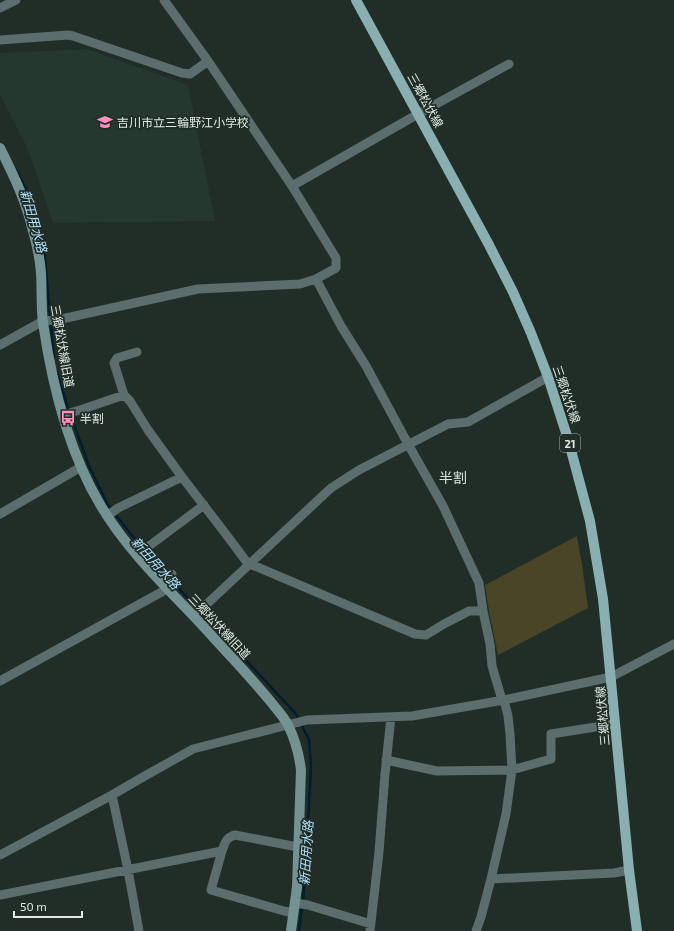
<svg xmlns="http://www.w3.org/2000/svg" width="674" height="931" viewBox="0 0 674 931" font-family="'Exo 2','Noto Sans JP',sans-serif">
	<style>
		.built { fill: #24382f }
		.green { fill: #4b4527 }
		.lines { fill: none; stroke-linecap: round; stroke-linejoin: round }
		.stream { stroke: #001e2d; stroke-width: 2.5 }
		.street { stroke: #5b6d6d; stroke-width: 9 }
		.secondary { stroke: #759293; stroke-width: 10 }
		.primary { stroke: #89afb0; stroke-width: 10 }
		.labels { text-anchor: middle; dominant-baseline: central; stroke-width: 3.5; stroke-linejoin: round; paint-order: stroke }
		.shield { fill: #212e28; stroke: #a6b0ac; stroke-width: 1 }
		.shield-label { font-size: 11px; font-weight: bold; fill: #dfe8e4 }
		.street-label { font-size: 12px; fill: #dfe8e4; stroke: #212e28 }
		.poi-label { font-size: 12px; fill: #dfe8e4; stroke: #212e28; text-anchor: start }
		.water-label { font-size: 13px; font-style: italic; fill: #afdffb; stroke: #212e28 }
		.quarter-label { font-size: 14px; fill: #d4e4dd; stroke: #212e28 }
	</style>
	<rect width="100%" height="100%" fill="#212e28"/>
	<!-- built -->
	<path class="built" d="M87,49l101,36 27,136 -162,2 -25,-74 -28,-55v-41z"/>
	<!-- green -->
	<path class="green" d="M577,536l5,29 6,43 -90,47 -9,-44 -4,-26z"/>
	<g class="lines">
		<!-- stream -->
		<path class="stream" d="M16,170l9,17 3,11
			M36,222l8,27 10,108
			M57,372l12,39
			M71,416l18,50 19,39 4,5
			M115,514l32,40 20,22
			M170,579l28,30
			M202,613l94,101 3,6
			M301,724l8,16 2,26 -4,78 -4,57
			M299,931l3,-25"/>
		<!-- street -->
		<path class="street" d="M0,8l16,-8
			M0,40l68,-5 5,1 109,37 8,1 18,-13
			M292,186l126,-72 91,-50
			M316,279l25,47 25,40 42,78 35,62 36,77 4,28 7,33 2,22 10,34
			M0,345l43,-24 14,-1 141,-31 102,-5 16,-5 20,-11v-10l-44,-72 -84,-125 -44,-61
			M137,352l-20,6 -3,5 10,32 6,6 18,29 34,47 40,52 27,36
			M63,415l20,-6 41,-14
			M0,514l81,-47
			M107,516l11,-8 64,-31
			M137,555l67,-50
			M250,564l165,70 11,1 18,-11 25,-13h14
			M162,583l10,-9
			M194,616l137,-128 28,-18 89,-46 20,-2 80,-45
			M0,681l167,-92
			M386,760l51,11 75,-1 39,-11v-25l64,-10
			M112,795l16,75 11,61
			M222,851c3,-8 4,-14 13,-16l63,12
			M0,855l112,-60 31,-18 50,-28 114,-29 105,-4 92,-16 107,-23 63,-33
			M491,879l123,-6 15,-3
			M0,895l222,-44 -11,39 73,21 9,2
			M295,903l13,2 63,19
			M370,931l9,-79 6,-78 6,-57
			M476,931l5,-14 10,-38 15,-65 6,-44 -2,-36 -2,-18 -4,-16"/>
		<!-- secondary -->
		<path class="secondary" d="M0,148c14,28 26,53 33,83 4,14 7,28 8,42 1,17 0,34 2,50 9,61 26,130 58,183 22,37 52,68 81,98 19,19 36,39 54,58 12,13 24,27 35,40 6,8 13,15 17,23 7,14 11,29 13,45l-4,117 -6,44"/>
		<!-- primary -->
		<path class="primary" d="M356,0l132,243 25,49 18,41 17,44 20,62 22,82 13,78 7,72 19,199 8,61"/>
	</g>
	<!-- icons -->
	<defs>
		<g id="school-bare" transform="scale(1.2)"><path d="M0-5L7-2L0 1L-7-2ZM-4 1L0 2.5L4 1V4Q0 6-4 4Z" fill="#ff8eba" stroke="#212e28" stroke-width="2.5" paint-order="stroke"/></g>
		<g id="bus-bare" transform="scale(1.2)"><path d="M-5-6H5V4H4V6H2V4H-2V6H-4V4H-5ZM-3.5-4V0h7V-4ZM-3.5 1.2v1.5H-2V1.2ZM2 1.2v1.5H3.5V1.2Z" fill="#ff8eba" stroke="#212e28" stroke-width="2.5" paint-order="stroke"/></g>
	</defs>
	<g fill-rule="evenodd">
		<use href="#school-bare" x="105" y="122"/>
		<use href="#bus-bare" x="68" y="418"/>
	</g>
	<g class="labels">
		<!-- shield labels -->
		<rect class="shield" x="560" y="434" width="20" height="18" rx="3"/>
		<g class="shield-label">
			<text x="570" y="443">21</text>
		</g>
		<!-- street labels -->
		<g class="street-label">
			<text transform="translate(426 100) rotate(61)">三郷松伏線</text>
			<text transform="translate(63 346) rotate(80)">三郷松伏線旧道</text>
			<text transform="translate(567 394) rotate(71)">三郷松伏線</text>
			<text transform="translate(220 626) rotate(47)">三郷松伏線旧道</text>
			<text transform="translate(602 716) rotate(-95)">三郷松伏線</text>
		</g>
		<!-- poi labels -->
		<g class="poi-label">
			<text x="117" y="122">吉川市立三輪野江小学校</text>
			<text x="80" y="418">半割</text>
		</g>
		<!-- water labels -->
		<g class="water-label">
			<text transform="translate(34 221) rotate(74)">新田用水路</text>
			<text transform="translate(156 563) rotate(48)">新田用水路</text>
			<text transform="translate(306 853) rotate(-86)">新田用水路</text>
		</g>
		<!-- quarter labels -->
		<g class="quarter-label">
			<text x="453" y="477">半割</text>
		</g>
	</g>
	<!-- scale -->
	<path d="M14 911v6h68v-6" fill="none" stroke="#dfe8e4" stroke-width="2"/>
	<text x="20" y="911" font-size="12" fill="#dfe8e4" stroke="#212e28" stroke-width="3" paint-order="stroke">50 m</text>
</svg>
